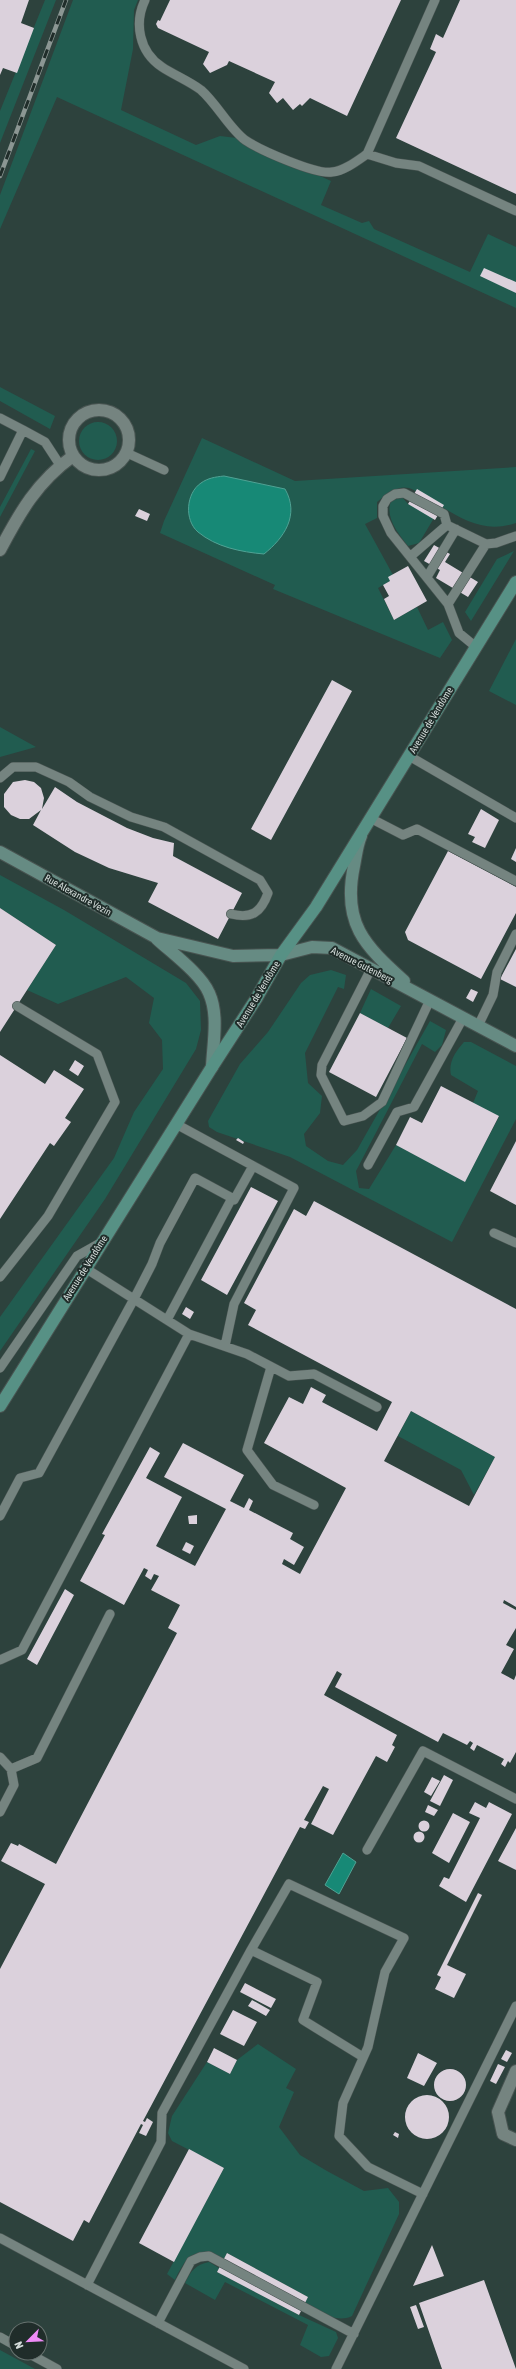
<svg xmlns="http://www.w3.org/2000/svg" width="516" height="2369" viewBox="0 0 516 2369" font-family="'Asap Condensed',sans-serif">
	<style>
		.built { fill: #2d423d; fill-rule: evenodd }
		.green { fill: #215c50 }
		.water { fill: #178976; stroke: #50a294 }
		.building { fill: #dbd1dc; fill-rule: evenodd }
		.lines { fill: none; stroke-linecap: round; stroke-linejoin: round }
		.lane-casing { stroke: #485451; stroke-width: 10 }
		.street-casing { stroke: #485451; stroke-width: 14 }
		.secondary-casing { stroke: #485451; stroke-width: 14 }
		.primary-casing { stroke: #485451; stroke-width: 14 }
		.lane { stroke: #758480; stroke-width: 9 }
		.street { stroke: #758480; stroke-width: 12 }
		.secondary { stroke: #668b83; stroke-width: 12 }
		.primary { stroke: #579185; stroke-width: 12 }
		.rail-casing { stroke: #8b9693; stroke-width: 4.5 }
		.rail { stroke: #202d2a; stroke-width: 3; stroke-dasharray: 9; stroke-linecap: butt }
		.labels { text-anchor: middle; dominant-baseline: central; stroke-width: 4; stroke-linejoin: round; paint-order: stroke }
		.street-label { font-size: 10px; fill: #d4dcda; stroke: #202d2a }
	</style>
	<rect width="100%" height="100%" fill="#2a3734"/>
	<!-- built -->
	<path class="built" d="M0,0h516v2369h-516zM16,2329h24v24h-24z"/>
	<!-- green -->
	<path class="green" d="M45,0h11l-56,143v-32z
		M73,0h65l-4,10 -1,39 -12,61 75,35 24,-9 17,2 94,43 -10,24 41,18 7,-2 5,8 96,43 18,-38 28,13v61l-459,-211 -57,132v-34z
		M0,387l55,29 -5,13 -50,-28z
		M79 441a19 19 0 1 1 38 0a19 19 0 1 1-38 0Z
		M202,438l93,43 221,-14v56c-36,12 -59,-8 -88,-24 -5,-3 -12,-9 -19,-11 -11,-3 -24,7 -32,14v16l-12,6 28,51 -3,6 -12,7 16,32 23,-13 11,23 15,-8 9,18 -12,18 -167,-69 2,-4 -115,-52 4,-12z
		M31,449l4,2 -35,66v-10z
		M402,497l6,7 26,14 -15,25 -11,3c-10,-13 -23,-28 -17,-45z
		M514,551l-43,70 -6,-9 32,-53z
		M516,639v66l-27,-14z
		M0,727l36,20 -36,10z
		M0,875l64,35 122,73 14,18 1,29 -5,19 -91,150 -105,152v-34l114,-159 20,-46 29,-43 -1,-29 -13,-17 5,-25 -28,-21 -68,27 -31,-14 29,-45 -56,-37z
		M331,970l15,5 -2,14 -6,-2 -33,66 3,30 14,13 -2,17 -16,21 2,12 22,15 15,4 14,-15 73,-129 16,9 -4,15 -7,7 -13,-8 -66,127 3,17 10,1 27,-44 69,36 34,-64 -26,-14 5,-12 -27,-16c-3,-13 5,-24 13,-33h7l45,24v53l-64,123 -162,-85 -73,-25 -8,-5 -1,-6 32,-57 28,-32 33,-49 9,-8z
		M371,989l30,17 -13,22 -28,-15z
		M411,1411l84,46 -21,38 -13,-25 -63,-34z
		M258,2044l38,25 -10,19 8,4 -15,35 21,28 27,16 37,20 24,-3 11,14v12l-47,102c-17,8 -32,-5 -47,-13l3,-6 -81,-44 -3,6c-28,-13 -37,-5 -49,21l-8,-6 57,-106 -52,-27 -4,-8 4,-17 35,-54 23,12 7,-14z
		M209,2262l10,6 -2,4 82,43 37,17 2,6 -9,18 -8,1 -21,-12 8,-20 -83,-43 -10,18 -30,-17c6,-12 10,-18 24,-21z
		M0,2350l35,19h-35z"/>
	<!-- water -->
	<path class="water" d="M224,476l61,13c15,26 -1,49 -21,65 -23,-2 -48,-7 -66,-22 -14,-12 -12,-39 3,-49 7,-5 14,-6 23,-7z
		M343,1853l13,9 -17,32 -14,-9z"/>
	<!-- building -->
	<path class="building" d="M0,0h29l-8,23 13,5 -17,45 -14,-5 -3,7z
		M170,0h231l-54,116 -37,-18 -8,8 -2,-2 -7,6 -10,-12 -6,5 -8,-10 6,-11 -46,-21 -2,4 -17,8 -7,-9 6,-12 -51,-24 -2,-4 2,-4 2,1z
		M460,0h56v194l-120,-56 40,-86 -6,-3 6,-15 7,4z
		M484,268l32,14v11l-36,-17z
		M417,489l27,16 -9,15 -27,-16z
		M139,509l11,5 -3,7 -12,-5z
		M434,545l16,9 -5,8 33,20 -10,15 -32,-19 4,-8 -16,-9z
		M408,566l19,35 -33,19 -10,-21 5,-3 -6,-11 7,-4 -2,-4z
		M332,680l20,11 -81,149 -20,-11z
		M25,780l9,2 7,6 3,10 -2,11 13,-22 22,15 50,26 26,10 21,5 -1,13 69,37 -24,46 -70,-37 10,-19 -49,-15 -34,-16 -42,-27 8,-15 -12,9h-9l-9,-4 -7,-8v-13l9,-12z
		M481,809l18,11 -14,28 -13,-6 3,-5 -7,-3z
		M516,848v14l-5,-3z
		M448,851l68,36v26l-35,66 -73,-39 -3,-8z
		M0,908l56,37 -56,87z
		M516,949v38l-16,-8z
		M471,989l7,3 -5,10 -7,-4z
		M360,1013l47,25 -31,59 -47,-25z
		M0,1055l45,29 9,-14 30,19 -19,29 6,4 -17,24 -4,-3 -50,76z
		M75,1060l9,6 -6,10 -9,-6z
		M441,1086l58,30 -34,66 -69,-37 14,-28 12,6z
		M238,1138l6,4 -1,2 -7,-4z
		M516,1141v64l-26,-14z
		M251,1187l27,14 -51,94 -26,-15z
		M314,1201l202,108v298l-12,-7 -1,3 13,7v18l-10,17 8,4 -13,24 13,7 2,-5v77l-6,11 -2,-2 -3,6 -4,-3 3,-5 -27,-14 -3,6 -4,-3 3,-5 -3,-2 -3,4 -24,-12 -5,9 -103,-55 7,-13 -5,-3 -13,24 73,40 -5,10 3,2 -8,15 -11,-6 -43,79 -22,-11 18,-35 -6,-3 -19,34 5,2 -4,7 -5,-2 -157,294 2,1 2,-4 6,4 -7,14 -7,-3 4,-8 -2,-1 -52,99 -5,-3 -11,21 -73,-39v-233l45,-85 -44,-23 10,-18 7,3 1,-2 37,20 121,-231 -9,-5 12,-23 -29,-15 8,-14 -5,-2 -3,6 -6,-4 3,-6 -4,-2 -20,37 -44,-24 25,-46 -3,-1 48,-87 10,6 -14,25 36,19 -26,49 39,20 31,-57 -62,-32 19,-34 61,32 -14,26 14,7 5,-10 4,3 -4,9 44,23 -3,6 14,8 -10,18 -10,-6 -2,5 18,10 46,-86 -82,-45 25,-46 14,7 8,-17 15,8 -4,7 55,29 15,-29 -144,-77 8,-15 -12,-7 50,-94 12,7zM411,1411l84,46 -26,49 -85,-45z
		M186,1307l8,5 -4,7 -8,-5z
		M197,1515v9h-8l-1,-8z
		M186,1542l8,4 -4,8 -8,-4z
		M65,1589l9,6 -37,70 -10,-6z
		M444,1775l9,5 -13,26 -10,-5z
		M432,1777l8,4 -9,15 -7,-4z
		M475,1802l11,6 3,-6 23,12 -46,88 -27,-16 5,-9 5,2 31,-61 -11,-5z
		M428,1805l10,5 -4,6 -9,-4z
		M453,1813l17,9 -21,41 -17,-10z
		M418.5 1826a5.5 5.5 0 1 1 11 0a5.5 5.5 0 1 1-11 0Z
		M516,1828v42l-18,-9z
		M413.5 1837a5.5 5.5 0 1 1 11 0a5.5 5.5 0 1 1-11 0Z
		M478,1893l4,2 -35,70 19,9 -12,24 -19,-9 6,-12 -4,-2z
		M245,1983l31,16 -5,9 -31,-16z
		M252,2000l18,10 -4,6 -18,-10z
		M233,2010l24,12 -13,24 -24,-12z
		M214,2048l23,12 -7,14 -23,-12z
		M506,2050l6,3 -5,9 -6,-3z
		M418,2053l19,10 -13,23 -17,-8z
		M498,2064l7,3 -9,17 -6,-3z
		M434 2085a16 16 0 1 1 32 0a16 16 0 1 1-32 0Z
		M405 2117a22 22 0 1 1 44 0a22 22 0 1 1-44 0Z
		M395,2132l4,2 -1,4 -5,-3z
		M189,2149l35,19 -50,94 -35,-19z
		M432,2245l12,31 -31,10z
		M227,2253l81,44 -9,18 -82,-43z
		M484,2280l32,89h-74l-23,-66z
		M416,2305l8,22 -6,2 -8,-22z"/>
	<g class="lines">
		<!-- lane casing -->
		<g class="lane-casing">
			<path id="lane" d="M145,0c-11,23 -6,52 17,67 12,8 27,14 39,23 16,14 28,38 44,50 15,10 71,35 87,32 12,-1 25,-11 35,-18l68,-154
				M367,154l29,9 23,3 97,45
				M0,418l23,12
				M127,453l37,17
				M0,477l23,-47 22,12 15,23
				M447,525l-3,-11 -40,-21 -9,1 -8,5 -4,7v10l8,17 57,71
				M411,556l36,-31 39,19
				M427,577l29,-48
				M476,647l-17,-14 -11,-29 38,-60 10,-1 20,-7
				M409,756l107,62
				M0,778l13,-11h23l33,15 21,15 41,20 33,10 96,53 8,13c-7,20 -17,26 -37,21
				M370,818l33,17 14,-6 99,52
				M371,969l-49,96 -1,10 23,46 19,-5 19,-14 48,-102
				M478,1026l15,-31 4,-23 19,-38
				M176,1124l118,64 -60,116 -9,42
				M368,1165l29,-53 17,-5 49,-89
				M232,1198l2,2 19,-34
				M494,1233l22,10
				M0,1277l48,-61 67,-114 -18,-48 -80,-48
				M189,1334l58,20 42,22 25,-2 63,33
				M271,1367l-24,83 26,35 41,20
				M0,1368l77,-112 25,-14
				M0,1516l20,-38 19,-5 95,-174 18,-35 8,-21 35,-65 37,20 -65,122
				M0,1660l22,-10 167,-316 -104,-66
				M0,1757l11,12 3,16 -14,27
				M11,1769l26,-11 73,-144
				M367,1850l56,-99 93,48
				M363,2057l-60,-37 14,-38 -66,-32 38,-66 115,54 -19,34 -17,75 -25,56 -4,33 29,31 55,27
				M0,2238l244,131
				M87,2285l74,-143 1,-29 89,-163
				M158,2323l33,-62 9,-4 9,-1 145,78
				M0,2337l16,9
				M28,2353l29,16
				M336,2369l180,-363"/>
		</g>
		<!-- street casing -->
		<g class="street-casing">
			<path id="street" d="M69 440a30 30 0 1 1 60 0a30 30 0 1 1-60 0Z
				M0,550c20,-38 37,-68 73,-94
				M516,2071l-18,41 5,22 13,6"/>
		</g>
		<!-- secondary casing -->
		<g class="secondary-casing">
			<path id="secondary" d="M361,836c-4,9 -5,20 -7,30 -12,57 10,79 50,115
				M0,852l157,86 76,18 48,-1 31,-8 20,1 184,98
				M157,939c15,14 44,35 52,54 10,22 4,50 3,74"/>
		</g>
		<!-- primary casing -->
		<g class="primary-casing">
			<path id="primary" d="M0,1406l212,-339 44,-68 25,-44 35,-48 200,-325"/>
		</g>
		<!-- lane -->
		<use href="#lane" class="lane"/>
		<!-- street -->
		<use href="#street" class="street"/>
		<!-- secondary -->
		<use href="#secondary" class="secondary"/>
		<!-- primary -->
		<use href="#primary" class="primary"/>
		<!-- rail casing -->
		<g class="rail-casing">
			<path id="rail" d="M0,176l66,-176"/>
		</g>
		<!-- rail -->
		<use href="#rail" class="rail"/>
	</g>
	<g class="labels">
		<!-- street labels -->
		<g class="street-label">
			<text transform="translate(431 720) rotate(-59)">Avenue de Vendôme</text>
			<text transform="translate(78 895) rotate(29)">Rue Alexandre Vezin</text>
			<text transform="translate(362 965) rotate(27)">Avenue Gutenberg</text>
			<text transform="translate(258 994) rotate(-59)">Avenue de Vendôme</text>
			<text transform="translate(85 1268) rotate(-58)">Avenue de Vendôme</text>
		</g>
	</g>
	<!-- north arrow -->
	<g transform="translate(28 2341) rotate(246)"><circle r="19" fill="#202d2a" stroke="#687370"/>
	<path d="M0-3L7 15L0 10L-7 15Z" fill="#ef8bf7"/>
	<text y="-6" font-size="11" font-weight="bold" text-anchor="middle" fill="#d4dcda">N</text>
	</g>
</svg>
